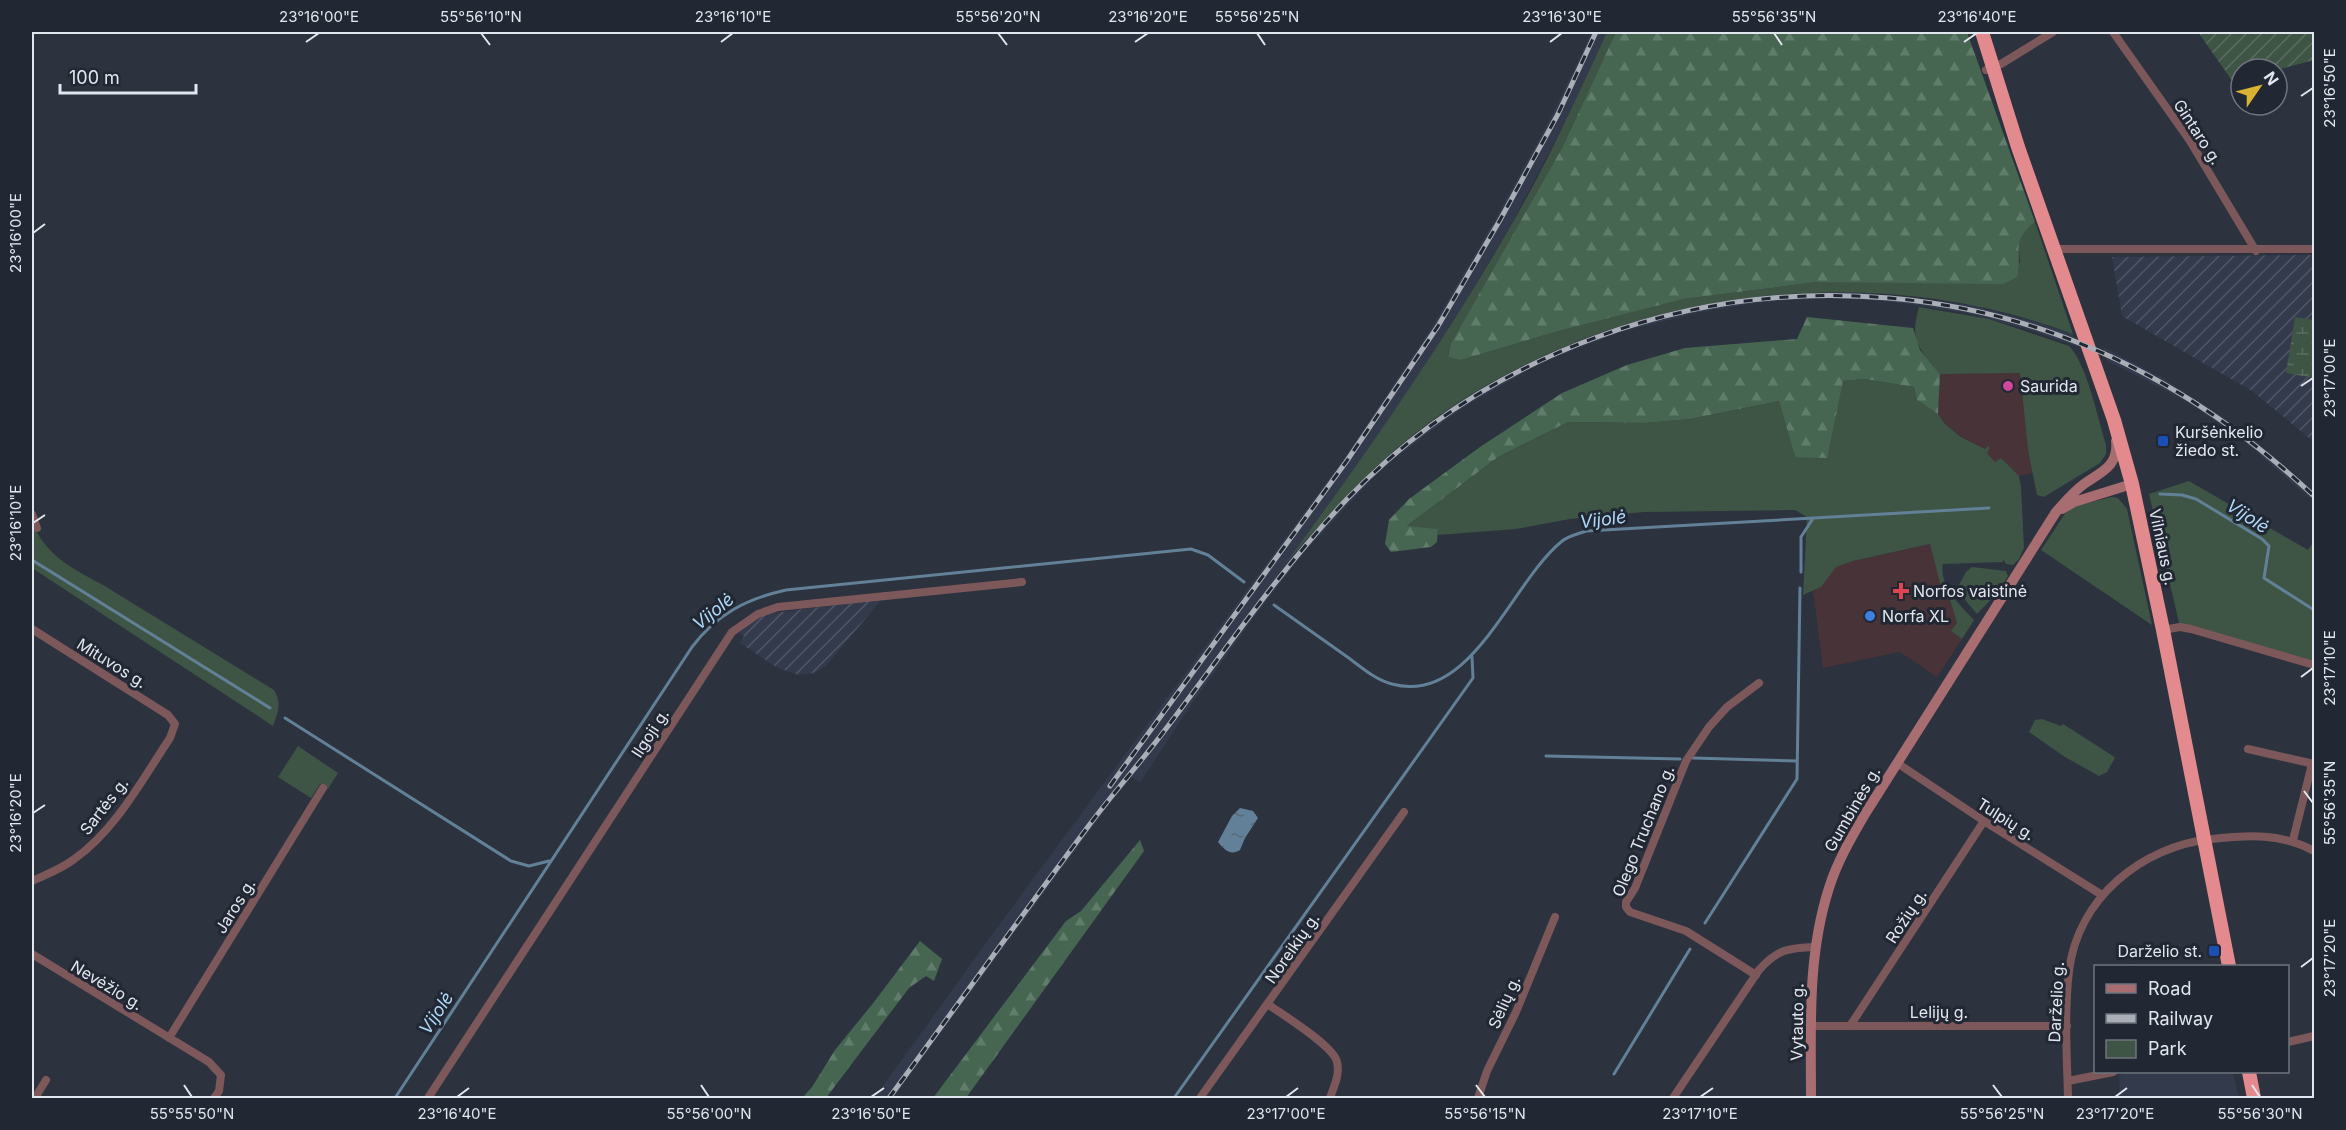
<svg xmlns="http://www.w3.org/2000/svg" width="2346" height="1130" viewBox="0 0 2346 1130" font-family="Inter,sans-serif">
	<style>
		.commercial { fill: #473338 }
		.industrial { fill: url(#industrial-furrows) }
		.built { fill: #323a4c }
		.green { fill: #3e5545 }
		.forest { fill: url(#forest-firs) }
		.wetland { fill: url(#wetland-marsh) }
		.garden { fill: url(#garden-furrows) }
		.water { fill: url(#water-ripples) }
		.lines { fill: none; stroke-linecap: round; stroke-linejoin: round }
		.stream { stroke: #628097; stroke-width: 3 }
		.street { stroke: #7d585a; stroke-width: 8 }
		.secondary { stroke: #a76d70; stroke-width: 10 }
		.highway { stroke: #e38a8f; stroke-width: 14 }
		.rail-casing { stroke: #a9aeb7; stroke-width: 5 }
		.rail { stroke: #222833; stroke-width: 3; stroke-dasharray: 9; stroke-linecap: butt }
		.ticks { fill: none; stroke: #e2e6ee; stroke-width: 2 }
		.hotel-dot { fill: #d1479c; stroke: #222833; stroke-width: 2 }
		.transit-dot { fill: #1a4fb4; stroke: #222833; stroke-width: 2 }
		.health-dot { fill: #e0444e; stroke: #222833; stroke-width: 2 }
		.shop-dot { fill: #3f7fe0; stroke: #222833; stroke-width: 2 }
		.labels { text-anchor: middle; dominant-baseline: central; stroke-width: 6; stroke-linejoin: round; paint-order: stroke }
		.street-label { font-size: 16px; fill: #e2e6ee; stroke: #222833 }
		.poi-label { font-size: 16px; fill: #e2e6ee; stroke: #222833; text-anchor: start }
		.water-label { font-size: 18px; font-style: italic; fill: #aed8f9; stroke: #222833 }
		.neatline { fill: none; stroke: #e2e6ee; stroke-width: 2 }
		.ticks-label { font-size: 15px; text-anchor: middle; fill: #e2e6ee }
	</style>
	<defs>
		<pattern id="industrial-furrows" width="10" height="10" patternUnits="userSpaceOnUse" patternTransform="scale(1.5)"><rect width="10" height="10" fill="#323a4c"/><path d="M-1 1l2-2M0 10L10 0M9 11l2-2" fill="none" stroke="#4f5666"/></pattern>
		<pattern id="forest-firs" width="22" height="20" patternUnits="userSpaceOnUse" patternTransform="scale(1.5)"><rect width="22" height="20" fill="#466651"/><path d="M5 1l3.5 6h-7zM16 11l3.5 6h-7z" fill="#607c6a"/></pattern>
		<pattern id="wetland-marsh" width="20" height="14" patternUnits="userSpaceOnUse" patternTransform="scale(1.5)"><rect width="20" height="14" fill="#3e5545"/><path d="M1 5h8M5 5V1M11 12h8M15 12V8" fill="none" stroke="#5a6d60"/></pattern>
		<pattern id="garden-furrows" width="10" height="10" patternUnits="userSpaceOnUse" patternTransform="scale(1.5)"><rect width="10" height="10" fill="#3e5545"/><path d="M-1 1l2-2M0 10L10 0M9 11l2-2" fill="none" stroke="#5a6d60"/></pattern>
		<pattern id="water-ripples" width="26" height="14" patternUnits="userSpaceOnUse" patternTransform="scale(1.5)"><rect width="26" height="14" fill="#628097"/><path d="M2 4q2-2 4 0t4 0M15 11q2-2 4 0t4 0" fill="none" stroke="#566877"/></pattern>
	</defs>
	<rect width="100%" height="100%" fill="#2c323e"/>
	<!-- commercial -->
	<path class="commercial" d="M2020,373l8,77 5,23 -14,3 -18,-18 -6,4 -8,-9 1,-7 -3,3 -23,-12 -17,-13 -7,-10 2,-40z
		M1931,544l11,46 5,-1 10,34 -6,8 11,8 -25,38 -37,-25 -77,16 -10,-77 8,-4 14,-20 18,-6z"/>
	<!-- industrial -->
	<path class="industrial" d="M2314,255v187l-62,-51 -130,-75 -10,-59z
		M882,599l-57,68 -11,6 -16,2 -22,-8 -36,-24 4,-7 -6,-5 28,-17z"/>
	<!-- built -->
	<path class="built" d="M1592,32h15l-39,85 -57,108 -63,106 -45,69 -110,155 77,-83 24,-22 66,-48 37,-23 40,-20 76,-32 44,-13 41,-9 56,-8 54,-4 53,-1 109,13 63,16 40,13 5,13 -48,-17 -60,-16 -55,-9 -53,-6 -51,-1 -55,5 -56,9 -83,21 -76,30 -77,44 -64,47 -24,21 -70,75 -51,66 -66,92 -49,75 -8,-6 -21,25 -218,296h-19l133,-184 336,-454 91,-136 62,-106 57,-105z
		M2103,347l58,30 80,52 73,62v11l-77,-67 -51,-34 -79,-40z
		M2133,1072h100l6,26h-119l-1,-23z"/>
	<!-- green -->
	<path class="green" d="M1607,32h9l-54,116 -111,195 -3,13 13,4 94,-28 129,-33 132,-17 204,-19c-2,-21 -3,-28 15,-41l38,112c-212,-80 -467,-43 -648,92 -53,39 -96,88 -139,137 80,-109 157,-219 224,-336 37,-63 67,-130 97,-195z
		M1919,307l70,12 80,27c18,18 29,73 37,99v9l-6,9 -56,34 -7,-2 -9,-45 -8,-77 -80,1c-21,-26 -31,-33 -21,-67z
		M1864,379l50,8 3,13 21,14 7,10 16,13 24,12 3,-3 2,2 -3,5 8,9 6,-4 18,18 2,11 3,61 -5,11 -6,6 -7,-1 -3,-5v3l-60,2c-4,22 16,40 31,56l-12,19 -11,-8 6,-8 -10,-33 -5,1 -12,-47 -77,17 -17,6 -15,20 -18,8 4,-78 -12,-7 -151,2 -74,7 -54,10 -78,6 -1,-6 -31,-2 92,-70 70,-35 77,1 45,-4 89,-18 16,56 48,-76z
		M2189,481l119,69 6,-9v124l-134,-38 -31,-133z
		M2112,497l6,1 9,11 25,116 -111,-75 25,-38 9,-6z
		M32,522c13,33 41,47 71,63l171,105c8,14 4,22 -1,36l-241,-158z
		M1972,567l34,4 2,5 -10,16 -21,22 -11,-13 -7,-16 7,-13z
		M2042,719l19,7 2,-2 50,32 2,2 -8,14 -8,4 -34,-19 -36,-25 6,-12z
		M298,746l40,27 -10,16 -8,-5 -9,14 -33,-21z"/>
	<!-- forest -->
	<path class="forest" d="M1616,32h351l68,190c-25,19 -12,29 -18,55l-14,7 -187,-2 -132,17 -129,33 -94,28 -13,-3 3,-14 111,-195z
		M1807,317l106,11 7,22 20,24 -2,40 -21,-14 -3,-13 -50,-8 -21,2 -16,77 -32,-1 -16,-56 -89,18 -45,4 -77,-1 -70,35 -91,69 31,3 -1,13 -6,5 -40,5 -6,-8 4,-24 20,-21 71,-52 82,-54 65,-28 58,-17 112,-9z
		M1140,840l4,11 -178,247h-33l133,-177 15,-10z
		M920,941l22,18 -8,22 -8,-5 -17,12 -83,110h-24l10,-11 23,-37 39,-48z"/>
	<!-- wetland -->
	<path class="wetland" d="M2295,317l19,3v58l-28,-5z"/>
	<!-- garden -->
	<path class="garden" d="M2198,32h116v28l-37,10 -36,-1v11l-8,2z"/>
	<!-- water -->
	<path class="water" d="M1240,808l13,3 5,7 -13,20 -5,12c-9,6 -16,0 -22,-8l14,-26z"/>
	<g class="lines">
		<!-- stream -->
		<path class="stream" d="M2160,494l22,1 14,4 66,40 7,7 -5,32 50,32
			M32,560l238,148
			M1801,572v-35l11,-17
			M1274,605c24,17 48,34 72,51 14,10 29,24 46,28 79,22 119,-101 169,-142 6,-6 17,-8 25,-11l403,-23
			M285,718l226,143 18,5 20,-5
			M1546,756l134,3
			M1693,758l104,3
			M1705,923l92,-144 3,-191
			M1614,1074l76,-125
			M395,1098l297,-451c25,-33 54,-48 94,-57l405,-41 17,6 36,27
			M1174,1098l299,-420 -1,-21"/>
		<!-- street -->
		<path class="street" d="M2113,32l77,109 66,110
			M1986,70l15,-6 52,-32
			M2054,249h260
			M32,514l5,14
			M32,629l136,86 7,9 -5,14c-28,42 -55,93 -97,122 -12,9 -28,15 -41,21
			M2163,630l17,-3 11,2 123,36
			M2248,749l66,15
			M1897,763l87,58 118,74
			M2293,840l19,-76
			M32,954l177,108 12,13 -2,16 -5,7
			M1756,975l-70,-44 -56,-19 -4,-5v-5l9,-14 51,-127 23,-34 18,-20 32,-24
			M1269,1005c14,10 65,41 68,57 3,13 -3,24 -7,36
			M1811,1026h256
			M1850,1026l134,-205
			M169,1038l154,-250
			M2288,1042l26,-6
			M2068,1081l45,-9
			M35,1098l11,-18
			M428,1098l304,-466 26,-18 20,-7 244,-25
			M1200,1098l204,-286
			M1478,1098l9,-27 29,-59 39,-95
			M1673,1098l86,-128c19,-21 29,-22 56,-23
			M2068,1098c-1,-42 -4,-85 1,-127 9,-73 73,-125 143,-132 36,-4 70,-6 102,12"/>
		<!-- secondary -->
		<path class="secondary" d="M2062,509l12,-7 58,-18
			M1811,1098c0,-70 -4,-142 18,-210 8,-26 22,-50 36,-74l191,-302c9,-10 17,-20 28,-28 17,-12 35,-18 32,-43"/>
		<!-- highway -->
		<path class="highway" d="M1982,32l36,115 96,273 18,64 31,146 66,336
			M2249,1072l5,26"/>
		<!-- rail casing -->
		<g class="rail-casing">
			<path id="rail" d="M1110,786l236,-324 92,-136 62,-106 58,-106 38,-82
				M889,1098c67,-91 133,-183 201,-274 24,-32 51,-62 75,-94 59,-78 114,-159 182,-231 139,-145 342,-218 542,-201 165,14 305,86 425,198"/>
		</g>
		<!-- rail -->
		<use href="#rail" class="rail"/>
	</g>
	<!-- ticks -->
	<path class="ticks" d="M481,33l9,12M998,33l9,12M1257,33l8,12M1774,33l8,12M306,42l13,-9M721,42l12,-9M1135,42l13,-9M1550,42l12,-9M1964,42l13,-9M2301,96l12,-8M33,233l12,-9M2301,386l12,-8M33,523l12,-8M2301,677l12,-9M2304,791l9,12M33,813l12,-8M2301,967l12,-9M184,1085l8,12M701,1085l8,12M1476,1085l9,12M1993,1085l9,12M2252,1085l8,12M457,1097l12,-9M871,1097l13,-9M1286,1097l12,-9M1700,1097l13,-9M2115,1097l12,-9"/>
	<!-- markers -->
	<circle class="hotel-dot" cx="2008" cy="386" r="6"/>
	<g class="transit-dot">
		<rect x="2157" y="435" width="12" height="12" rx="3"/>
		<rect x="2208" y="945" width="12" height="12" rx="3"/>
	</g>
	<path class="health-dot" d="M1898 582h6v6h6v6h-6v6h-6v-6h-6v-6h6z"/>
	<circle class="shop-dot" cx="1870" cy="616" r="6"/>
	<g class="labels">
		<!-- street labels -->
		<g class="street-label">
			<text transform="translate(2198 132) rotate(57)">Gintaro g.</text>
			<text transform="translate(2163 547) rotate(78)">Vilniaus g.</text>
			<text transform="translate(112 663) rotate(32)">Mituvos g.</text>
			<text transform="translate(650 733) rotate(-57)">Ilgoji g.</text>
			<text transform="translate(104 806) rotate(-52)">Sartės g.</text>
			<text transform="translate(1852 809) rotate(-60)">Gumbinės g.</text>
			<text transform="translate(2006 819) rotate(32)">Tulpių g.</text>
			<text transform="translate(1643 831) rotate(-68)">Olego Truchano g.</text>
			<text transform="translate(235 906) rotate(-58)">Jaros g.</text>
			<text transform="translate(1906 916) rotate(-57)">Rožių g.</text>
			<text transform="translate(1292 948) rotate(-55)">Noreikių g.</text>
			<text transform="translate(107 985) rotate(31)">Nevėžio g.</text>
			<text transform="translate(1504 1002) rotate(-66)">Sėlių g.</text>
			<text transform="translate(2056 1002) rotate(-87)">Darželio g.</text>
			<text x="1939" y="1012">Lelijų g.</text>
			<text transform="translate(1797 1022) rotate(-89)">Vytauto g.</text>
		</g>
		<!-- poi labels -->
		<g class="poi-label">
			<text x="2020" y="386">Saurida</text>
			<text x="2175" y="432">Kuršėnkelio<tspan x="2175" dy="18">žiedo st.</tspan></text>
			<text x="1913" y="591">Norfos vaistinė</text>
			<text x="1882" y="616">Norfa XL</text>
			<text x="2202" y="951" text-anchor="end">Darželio st.</text>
		</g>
		<!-- water labels -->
		<g class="water-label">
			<text transform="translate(2248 516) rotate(33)">Vijolė</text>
			<text transform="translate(1603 519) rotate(-7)">Vijolė</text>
			<text transform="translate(713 611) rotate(-39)">Vijolė</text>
			<text transform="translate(436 1013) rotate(-57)">Vijolė</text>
		</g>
	</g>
	<!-- border -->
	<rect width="2346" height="1130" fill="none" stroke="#222833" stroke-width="66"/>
	<!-- legend -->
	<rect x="2094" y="965" width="195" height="108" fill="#222833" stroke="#6f747e" stroke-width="1.5"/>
	<rect x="2106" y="984" width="30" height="9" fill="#a76d70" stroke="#6f747e" stroke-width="1.5"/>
	<text x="2148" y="995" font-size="18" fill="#e2e6ee">Road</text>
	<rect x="2106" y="1014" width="30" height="9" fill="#a9aeb7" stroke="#6f747e" stroke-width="1.5"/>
	<text x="2148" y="1025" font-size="18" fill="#e2e6ee">Railway</text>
	<rect x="2106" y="1040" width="30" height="18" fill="#3e5545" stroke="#6f747e" stroke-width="1.5"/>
	<text x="2148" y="1055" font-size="18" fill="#e2e6ee">Park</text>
	<!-- north arrow -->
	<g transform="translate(2259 87) rotate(55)"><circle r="28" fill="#222833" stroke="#6f747e" stroke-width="1.5"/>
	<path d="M0-4.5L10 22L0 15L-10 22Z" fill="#dab333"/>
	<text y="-9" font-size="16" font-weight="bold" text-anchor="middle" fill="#e2e6ee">N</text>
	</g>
	<!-- scale -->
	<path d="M60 84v9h136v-9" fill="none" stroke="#e2e6ee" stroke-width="3"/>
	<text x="69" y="84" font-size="18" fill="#e2e6ee" stroke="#222833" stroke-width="4.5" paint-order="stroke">100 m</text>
	<rect x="33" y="33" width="2280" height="1064" class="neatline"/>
	<g class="ticks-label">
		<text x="319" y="22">23°16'00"E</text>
		<text x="481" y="22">55°56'10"N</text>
		<text x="733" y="22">23°16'10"E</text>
		<text x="998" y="22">55°56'20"N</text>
		<text x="1148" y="22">23°16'20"E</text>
		<text x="1257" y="22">55°56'25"N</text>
		<text x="1562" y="22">23°16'30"E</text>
		<text x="1774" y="22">55°56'35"N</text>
		<text x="1977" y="22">23°16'40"E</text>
		<text transform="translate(2330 88) rotate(-90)" y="5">23°16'50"E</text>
		<text transform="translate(16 233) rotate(-90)" y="5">23°16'00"E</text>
		<text transform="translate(2330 378) rotate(-90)" y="5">23°17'00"E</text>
		<text transform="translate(16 523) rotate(-90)" y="5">23°16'10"E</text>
		<text transform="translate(2330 668) rotate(-90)" y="5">23°17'10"E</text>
		<text transform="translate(2330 803) rotate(-90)" y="5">55°56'35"N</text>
		<text transform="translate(16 813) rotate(-90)" y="5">23°16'20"E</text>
		<text transform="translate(2330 958) rotate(-90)" y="5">23°17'20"E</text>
		<text x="192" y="1119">55°55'50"N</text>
		<text x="457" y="1119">23°16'40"E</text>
		<text x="709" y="1119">55°56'00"N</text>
		<text x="871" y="1119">23°16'50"E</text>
		<text x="1286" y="1119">23°17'00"E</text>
		<text x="1485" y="1119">55°56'15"N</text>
		<text x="1700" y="1119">23°17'10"E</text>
		<text x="2002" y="1119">55°56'25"N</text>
		<text x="2115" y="1119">23°17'20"E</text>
		<text x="2260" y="1119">55°56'30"N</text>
	</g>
</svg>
